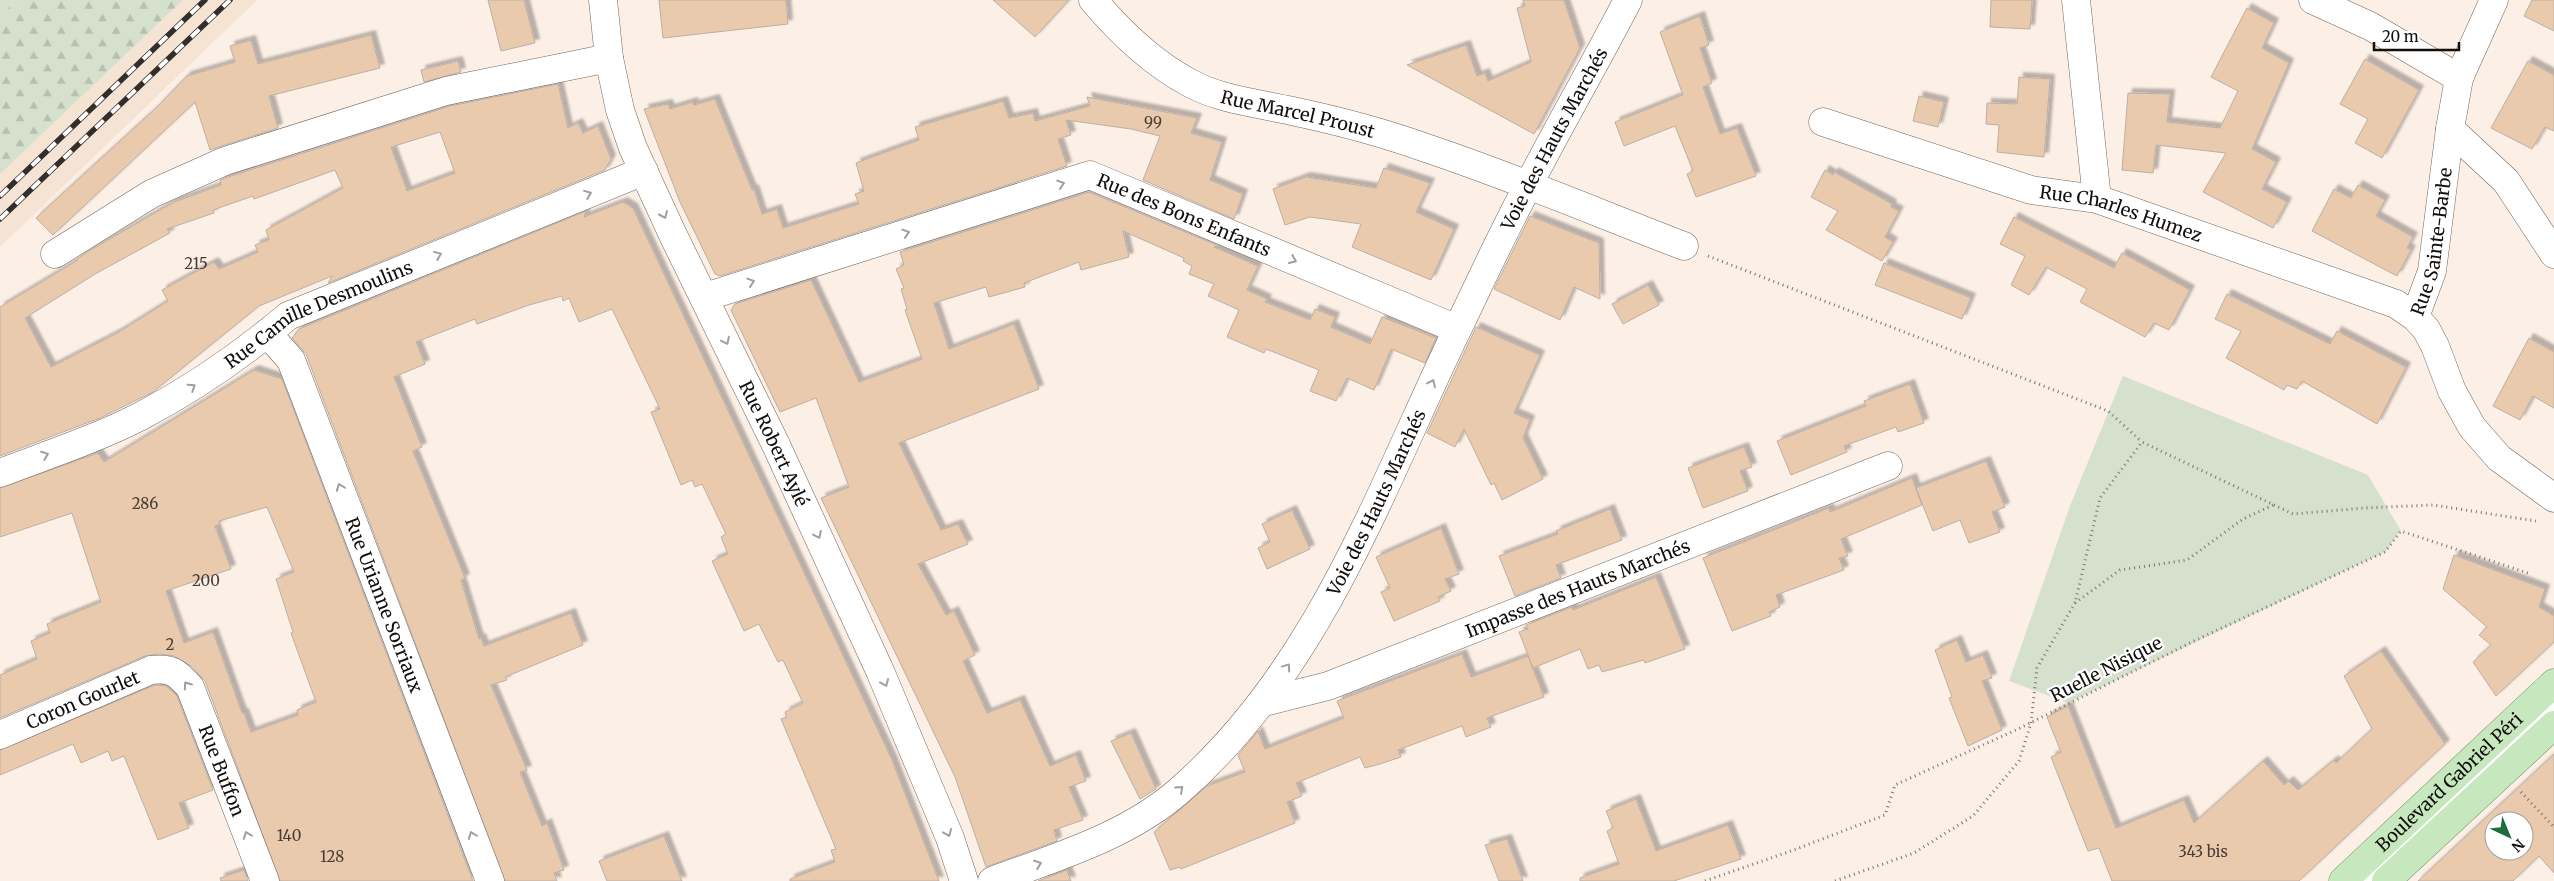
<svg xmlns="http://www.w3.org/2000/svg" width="2554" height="881" viewBox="0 0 2554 881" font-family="Merriweather,serif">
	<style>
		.built { fill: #f5e3d3 }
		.grass { fill: #d5e1cc }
		.forest { fill: url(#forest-firs) }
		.building { fill: #e9caad; stroke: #bbafa5; fill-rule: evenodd; filter: url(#shadow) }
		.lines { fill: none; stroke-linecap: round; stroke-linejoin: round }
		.minor-casing { stroke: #71665d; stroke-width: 29 }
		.major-casing { stroke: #6f9164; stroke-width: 29 }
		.path { stroke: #7e756f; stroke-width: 3; stroke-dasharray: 1 4; stroke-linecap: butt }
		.minor { stroke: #fff; stroke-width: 28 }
		.major { stroke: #c7e8bf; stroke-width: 28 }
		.rail-casing { stroke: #332e2a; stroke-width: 5.5 }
		.rail { stroke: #fff; stroke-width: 4; stroke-dasharray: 11; stroke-linecap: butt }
		.oneway { stroke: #a09f9d }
		.labels { text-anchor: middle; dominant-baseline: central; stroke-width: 4.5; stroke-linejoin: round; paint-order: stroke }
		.number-label { font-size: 15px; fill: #483d34 }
		.street-label { font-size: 18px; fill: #120e0b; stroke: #fff }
	</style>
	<defs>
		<pattern id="forest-firs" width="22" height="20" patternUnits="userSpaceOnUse" patternTransform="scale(1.25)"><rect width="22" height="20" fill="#d5e1cc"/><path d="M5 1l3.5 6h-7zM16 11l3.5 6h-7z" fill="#b6c0ae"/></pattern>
		<filter id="shadow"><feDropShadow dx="4.5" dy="-4.5" stdDeviation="1" flood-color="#0004"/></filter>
	</defs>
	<rect width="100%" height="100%" fill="#fcefe5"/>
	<!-- built -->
	<path class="built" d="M183,0h74l-257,247v-73z"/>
	<!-- grass -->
	<path class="grass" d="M0,0h14l-14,20z
		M2123,376l245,99 33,56 -16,21 -317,151 -59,-22 61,-175z"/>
	<!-- forest -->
	<path class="forest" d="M14,0h169l-183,174v-154z"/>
	<!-- building -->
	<path class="building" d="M488,0h36l11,43 -34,8z
		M659,0h127l2,24 -125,14z
		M993,0h76l-34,37z
		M1523,0h41l16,48 -46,86 -127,-69 59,-20 11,31 8,-3 3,8 43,-19 -14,-54 8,-2z
		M1991,0h41l-2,29 -40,-2z
		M2532,0h22v31l-30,-15z
		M2247,8l27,15 -12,25 27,15 -37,86 24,13 -14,27 25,13 -14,26 -70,-36 23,-39 -70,-8 -3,28 -31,-3 6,-77 42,1 -3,28 53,6 18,-37 -27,-14z
		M1700,16l9,29 -9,3 12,35 -9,4 17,47 17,-6 19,48 -60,21 -9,-23 6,-3 -18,-45 -51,20 -9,-24 68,-27 -23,-63z
		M371,35l9,33 -111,28 9,32 -68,22 -15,-48 -142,133 -17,-17 119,-109 32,-33 48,-14 -5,-16 21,-6 7,24z
		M2365,59l54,31 -37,68 -27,-15 13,-24 -28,-15z
		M458,61l3,11 -37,10 -3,-12z
		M2528,61l26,14v56l-9,-4 -13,22 -41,-21z
		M2019,77l31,2 -6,78 -47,-5 2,-27 -13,-1 1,-21 30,1z
		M558,84l10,44 10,-5 5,10 15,-7 13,33 -6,11 -277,113 4,-7 -73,30 -106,86 -53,26 -100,38v-149l78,-47 -1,-1 10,-7 87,-50 47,-17 -1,-5 11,-4 219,-70zM440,132l15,41 -48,18 -16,-44zM335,170l8,18 -77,42 3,10 -14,5 3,7 -39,17 -5,-7 -52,28 6,11 -49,31 -68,35 -26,-49 70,-44 75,-41 -3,-4 47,-16 -1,-3 40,-14 1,3z
		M1919,96l25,6 -6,25 -25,-6z
		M1087,97l110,21 -6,15 31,9 -12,38 33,14 -9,25 -91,-39 17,-44 -29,-7 -65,-9 5,15 -13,4 9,27 -347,110 -5,-2 -35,-72 -36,-93 24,-5 2,5 23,-7 1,3 21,-6 37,91 2,-1 8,25 15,-5 6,19 76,-24 -4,-10 9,-3 -8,-28 63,-23 -4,-13 88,-26 6,17 24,-5 2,8 55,-15z
		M1384,168l46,15 -14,29 38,17 -23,51 -79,-33 9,-23 -51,-7 -25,8 -12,-36 33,-12 70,11z
		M1825,170l8,5 1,-3 58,32 -1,3 8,4 -14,26 8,5 -11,19 -56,-31 12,-19 -27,-14z
		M2358,185l27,15 -9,16 37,21 -6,11 4,2 -14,26 -85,-45 22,-42 17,9z
		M1089,192l130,54 -5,1 44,19 -11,24 20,9 -2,3 45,18 5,-11 20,8 -4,10 39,17 12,-27 54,21 -11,25 -34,-14 -17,41 -27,-12 -11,23 -26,-10 9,-21 -53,-21 -2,4 -37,-16 12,-27 -31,-14 6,-12 -25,-10 3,-8 -9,-5 1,-3 -61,-27 6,26 -48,13 -2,-8 -55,21 1,4 -36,10 -3,-10 -52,16 15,46 65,-25 25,65 -140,54 42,87 17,-6 10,20 -50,20 28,51 8,-4 21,44 -12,6 24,52 33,-13 30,66 26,-11 10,26 -17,6 14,33 -29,10 3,11 -71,26 -31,-90 -134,-279 28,-11 -33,-89 -36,14 -49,-102 4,-6 76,-24 48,102 63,-23 -17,-49 2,-1 -6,-20 3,-1 -8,-19 8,-4 -4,-13z
		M623,202l10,6 259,552 47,121h-149v-2l45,-17 -4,-12 5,-1 -55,-130 6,-2 -2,-5 18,-9 -20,-43 -5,2 -19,-38 -15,7 -32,-70 16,-7 -7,-17 5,-3 -24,-50 -7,3 -3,-7 -11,5 -30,-73 9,-3 -48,-100 -33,13 -10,-24 -6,3 -1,-5 -33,9 -52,19 -2,-5 -59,23 9,22 -31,13 28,70 -9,4 52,127 -4,2 18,59 2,-1 3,8 87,-33 12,32 -78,32 2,3 -16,5 36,85 -7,2 22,54 5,-3 17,47 -10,3 3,8h-52l-199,-527 -14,-16 7,-9 287,-118 -2,6z
		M1530,216l69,27 1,56 -26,-12 -14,33 -66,-31z
		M2014,217l100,51 8,-15 68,37 -21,40 -15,-7 -9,14 -65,-35 7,-13 -41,-22 -17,28 -18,-10 14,-29 -25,-12z
		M1884,263l87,35 -9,21 -87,-34z
		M1648,285l11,20 -36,19 -11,-20z
		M2227,294l103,50 7,-13 69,36 -29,57 -75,-43 -5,8 -10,-4 -3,5 -58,-32 15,-27 -26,-12z
		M1476,327l64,28 -26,58 16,7 -7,18 20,41 -41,21 -8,-17 -3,2 -27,-56 -9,18 -28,-14z
		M2529,338l25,14v56l-21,-12 -13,24 -27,-14z
		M254,370l28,9 191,502h-193l-75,-200 -14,-15 -17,-10 -15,-2 -14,2 -145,62v-43l37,-16 -6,-18 19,-8 -3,-9 54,-22 -29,-89 -72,24v-49l98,-35 6,9zM267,507l27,65 -18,7 17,53 -2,1 25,69 -19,8 1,5 -47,17 -7,-19h-2l-29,-81 -29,11 -18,-52 65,-22 -16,-43 5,-2 -1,-3z
		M1910,384l14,39 -26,9 -2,-5 -52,19 3,6 -56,23 -14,-34 89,-35 -2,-5z
		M1744,447l8,20 -12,4 8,20 -45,17 -15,-40z
		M1986,461l19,46 -13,5 8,20 -31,11 -9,-23 -27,11 -17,-43z
		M1912,478l10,27 -81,34 7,17 -9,2 5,12 -68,25 4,12 -11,5 2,4 -39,15 -29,-73 126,-50 1,4z
		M1610,509l12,31 -66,25 5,13 -46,18 -16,-40 59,-22 -2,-3z
		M1292,510l18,39 -43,20 -9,-21 12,-6 -8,-18z
		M1441,528l18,46 -14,5 6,12 -13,6 2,4 -46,20 -13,-29 9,-4 -14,-31z
		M2454,555l91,34 -6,18 15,9v26l-58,54 -23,-34 18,-17 -12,-10 8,-8 -44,-38z
		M1656,577l29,72 -40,14 -1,-3 -42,12 -3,-7 -11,4 -8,-20 -47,19 -14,-36 9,-3 -2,-4 46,-18 1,3z
		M1957,640l9,22 17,-7 9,23 -10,3 20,49 -34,16 -19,-48 3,-1 -17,-47z
		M2381,651l64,93 -146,137h-187l-13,-33 -11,3 -37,-94 10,-5 -14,-35 21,-11 48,122 68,-28 10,23 69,-62 21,24 5,-4 9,9 36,-30 2,3 36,-34 -28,-53z
		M1462,654l9,23 57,-21 16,41 -57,21 4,9 -25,10 -4,-11 -64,24 3,7 -21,7 -15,4 -5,-11 -64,26 6,13 -15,6 8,21 -114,46 -1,-2 -10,3 -16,-38 53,-46 38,-14 -7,-17 20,-24 7,18 79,-31 -7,-17z
		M155,685l11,1 11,10 36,94 -34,13 10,25 -31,12 -34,-84 -12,5 -4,-10 -27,12 -8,-19 -73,31v-25z
		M1131,733l25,56 -16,10 -29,-58z
		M2554,754v119l-15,-17 -26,25h-95zM2494,821h30v30h-30z
		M1636,799l20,52 72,-26 13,34 -67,22h-94v-3l39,-14 -12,-33 6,-3 -7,-17z
		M664,836l18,45h-75l-8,-20z
		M1507,839l16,42h-24l-14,-36z
		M244,870l4,11h-27l-1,-3z
		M1067,870l4,11h-33l8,-3z"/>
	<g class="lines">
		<!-- minor casing -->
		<g class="minor-casing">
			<g id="minor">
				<path id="s1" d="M603,0l6,58 11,52 13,38 40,87 103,210 104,226 70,167 14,43"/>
				<path id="s2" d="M1093,0c27,32 59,63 97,83 31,17 67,20 102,28 43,9 92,22 134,37 87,29 172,65 258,98"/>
				<path d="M2076,0l21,199"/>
				<path d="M2313,0l57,26 89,52"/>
				<path id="s3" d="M1823,122l208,68 66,9 299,105 19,13 11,12 9,17 17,45 20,36 27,31 55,40"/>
				<path d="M2450,129l56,52 48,73"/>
				<path d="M55,254l96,-60 74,-33 221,-70 163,-33"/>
				<path id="s4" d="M705,297l385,-122 367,154"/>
				<path id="s5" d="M2415,317l17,-46 18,-142 9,-51 35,-78"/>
				<path id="s6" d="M267,333l24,27 199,521"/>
				<path id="s7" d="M0,473c47,-18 96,-34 141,-57 53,-28 101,-61 147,-100l356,-145"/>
				<path id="s8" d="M1264,702l64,-16 560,-220"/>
				<path id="s9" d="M0,735l151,-65c21,-2 25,2 39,17l75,194"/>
				<path id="s10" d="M992,881c64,-24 134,-44 187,-90 141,-123 201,-302 280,-465 23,-48 45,-96 70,-142 32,-62 67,-122 99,-184"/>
				<path d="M2365,881l189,-178"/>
			</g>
		</g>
		<!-- major casing -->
		<g class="major-casing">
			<g id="major">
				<path id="s11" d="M2343,881l211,-198"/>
				<path d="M2386,881l168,-156"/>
			</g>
		</g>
		<!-- path -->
		<path class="path" d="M1708,256l400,155 34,31
			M2273,505l-30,14 -56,41 -67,10 -45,33 25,-105 42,-56 151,72 71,-6 69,-3 103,16
			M2521,792l33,35
			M1705,881l86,-30 94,-36 10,-30 123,-56 178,-89 189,-88 16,-21 130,43
			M1835,881l79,-28 59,-37 46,-55 12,-38 6,-55 38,-65"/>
		<!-- minor -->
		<use href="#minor" class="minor"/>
		<!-- major -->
		<use href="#major" class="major"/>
		<!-- rail casing -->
		<g class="rail-casing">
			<path id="rail" d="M0,196l205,-196
				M0,219l230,-219"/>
		</g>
		<!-- rail -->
		<use href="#rail" class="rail"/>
	</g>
	<!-- one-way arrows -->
	<defs><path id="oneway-chevron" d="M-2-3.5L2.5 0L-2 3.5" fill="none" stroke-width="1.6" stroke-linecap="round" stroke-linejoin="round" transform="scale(1.25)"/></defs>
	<g class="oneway">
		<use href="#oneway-chevron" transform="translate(1061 184) rotate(-18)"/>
		<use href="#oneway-chevron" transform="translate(588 194) rotate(-22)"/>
		<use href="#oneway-chevron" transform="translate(664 215) rotate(66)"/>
		<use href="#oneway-chevron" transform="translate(906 233) rotate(-18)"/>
		<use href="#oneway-chevron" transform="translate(438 255) rotate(-22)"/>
		<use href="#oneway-chevron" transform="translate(1293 260) rotate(23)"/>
		<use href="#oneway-chevron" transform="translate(751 282) rotate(-18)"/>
		<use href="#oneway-chevron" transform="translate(726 341) rotate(64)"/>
		<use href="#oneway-chevron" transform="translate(1432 383) rotate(-65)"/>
		<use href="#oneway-chevron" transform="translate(192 387) rotate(-33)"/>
		<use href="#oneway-chevron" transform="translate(45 455) rotate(-21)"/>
		<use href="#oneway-chevron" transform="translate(340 487) rotate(-111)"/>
		<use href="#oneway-chevron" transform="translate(818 535) rotate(65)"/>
		<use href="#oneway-chevron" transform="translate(1287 667) rotate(-56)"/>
		<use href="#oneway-chevron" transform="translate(885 683) rotate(67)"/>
		<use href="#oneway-chevron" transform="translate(187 685) rotate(-125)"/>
		<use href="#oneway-chevron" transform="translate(1180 789) rotate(-42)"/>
		<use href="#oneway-chevron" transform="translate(948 833) rotate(68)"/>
		<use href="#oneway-chevron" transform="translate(247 835) rotate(-111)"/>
		<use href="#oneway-chevron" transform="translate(472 835) rotate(-111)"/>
		<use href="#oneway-chevron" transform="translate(1038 864) rotate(-21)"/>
	</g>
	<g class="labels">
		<!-- number labels -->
		<g class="number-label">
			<text x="1153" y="122">99</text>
			<text x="196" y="263">215</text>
			<text x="145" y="503">286</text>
			<text x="206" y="580">200</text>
			<text x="170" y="644">2</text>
			<text x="289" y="835">140</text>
			<text x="2203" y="851">343 bis</text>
			<text x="332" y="856">128</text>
		</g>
		<!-- street labels -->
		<g class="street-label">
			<text stroke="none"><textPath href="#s2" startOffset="241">Rue Marcel Proust</textPath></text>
			<text stroke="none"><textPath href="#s10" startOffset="966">Voie des Hauts Marchés</textPath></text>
			<text stroke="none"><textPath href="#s4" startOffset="506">Rue des Bons Enfants</textPath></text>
			<text stroke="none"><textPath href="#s3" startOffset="312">Rue Charles Humez</textPath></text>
			<text stroke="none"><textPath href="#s5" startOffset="78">Rue Sainte-Barbe</textPath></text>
			<text stroke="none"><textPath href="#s7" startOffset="358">Rue Camille Desmoulins</textPath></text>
			<text stroke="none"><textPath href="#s1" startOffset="479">Rue Robert Aylé</textPath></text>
			<text stroke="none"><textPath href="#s10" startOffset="561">Voie des Hauts Marchés</textPath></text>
			<text stroke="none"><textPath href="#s8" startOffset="334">Impasse des Hauts Marchés</textPath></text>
			<text stroke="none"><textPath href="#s6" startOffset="298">Rue Urianne Sorriaux</textPath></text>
			<text transform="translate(2106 669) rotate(-27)">Ruelle Nisique</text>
			<text stroke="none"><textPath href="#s9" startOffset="90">Coron Gourlet</textPath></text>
			<text stroke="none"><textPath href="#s9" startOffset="299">Rue Buffon</textPath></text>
			<text stroke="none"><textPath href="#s11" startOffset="145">Boulevard Gabriel Péri</textPath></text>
		</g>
	</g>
	<!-- north arrow -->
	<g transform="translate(2509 836) rotate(136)"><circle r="24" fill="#ffffff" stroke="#a09f9d"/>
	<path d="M0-4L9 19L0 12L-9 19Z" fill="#1e6c3b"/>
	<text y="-8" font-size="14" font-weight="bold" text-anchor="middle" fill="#120e0b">N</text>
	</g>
	<!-- scale -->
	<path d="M2374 42v8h85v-8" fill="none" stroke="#120e0b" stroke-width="2.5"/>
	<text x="2382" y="42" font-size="15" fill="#120e0b" stroke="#ffffff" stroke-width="4" paint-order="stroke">20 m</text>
</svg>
